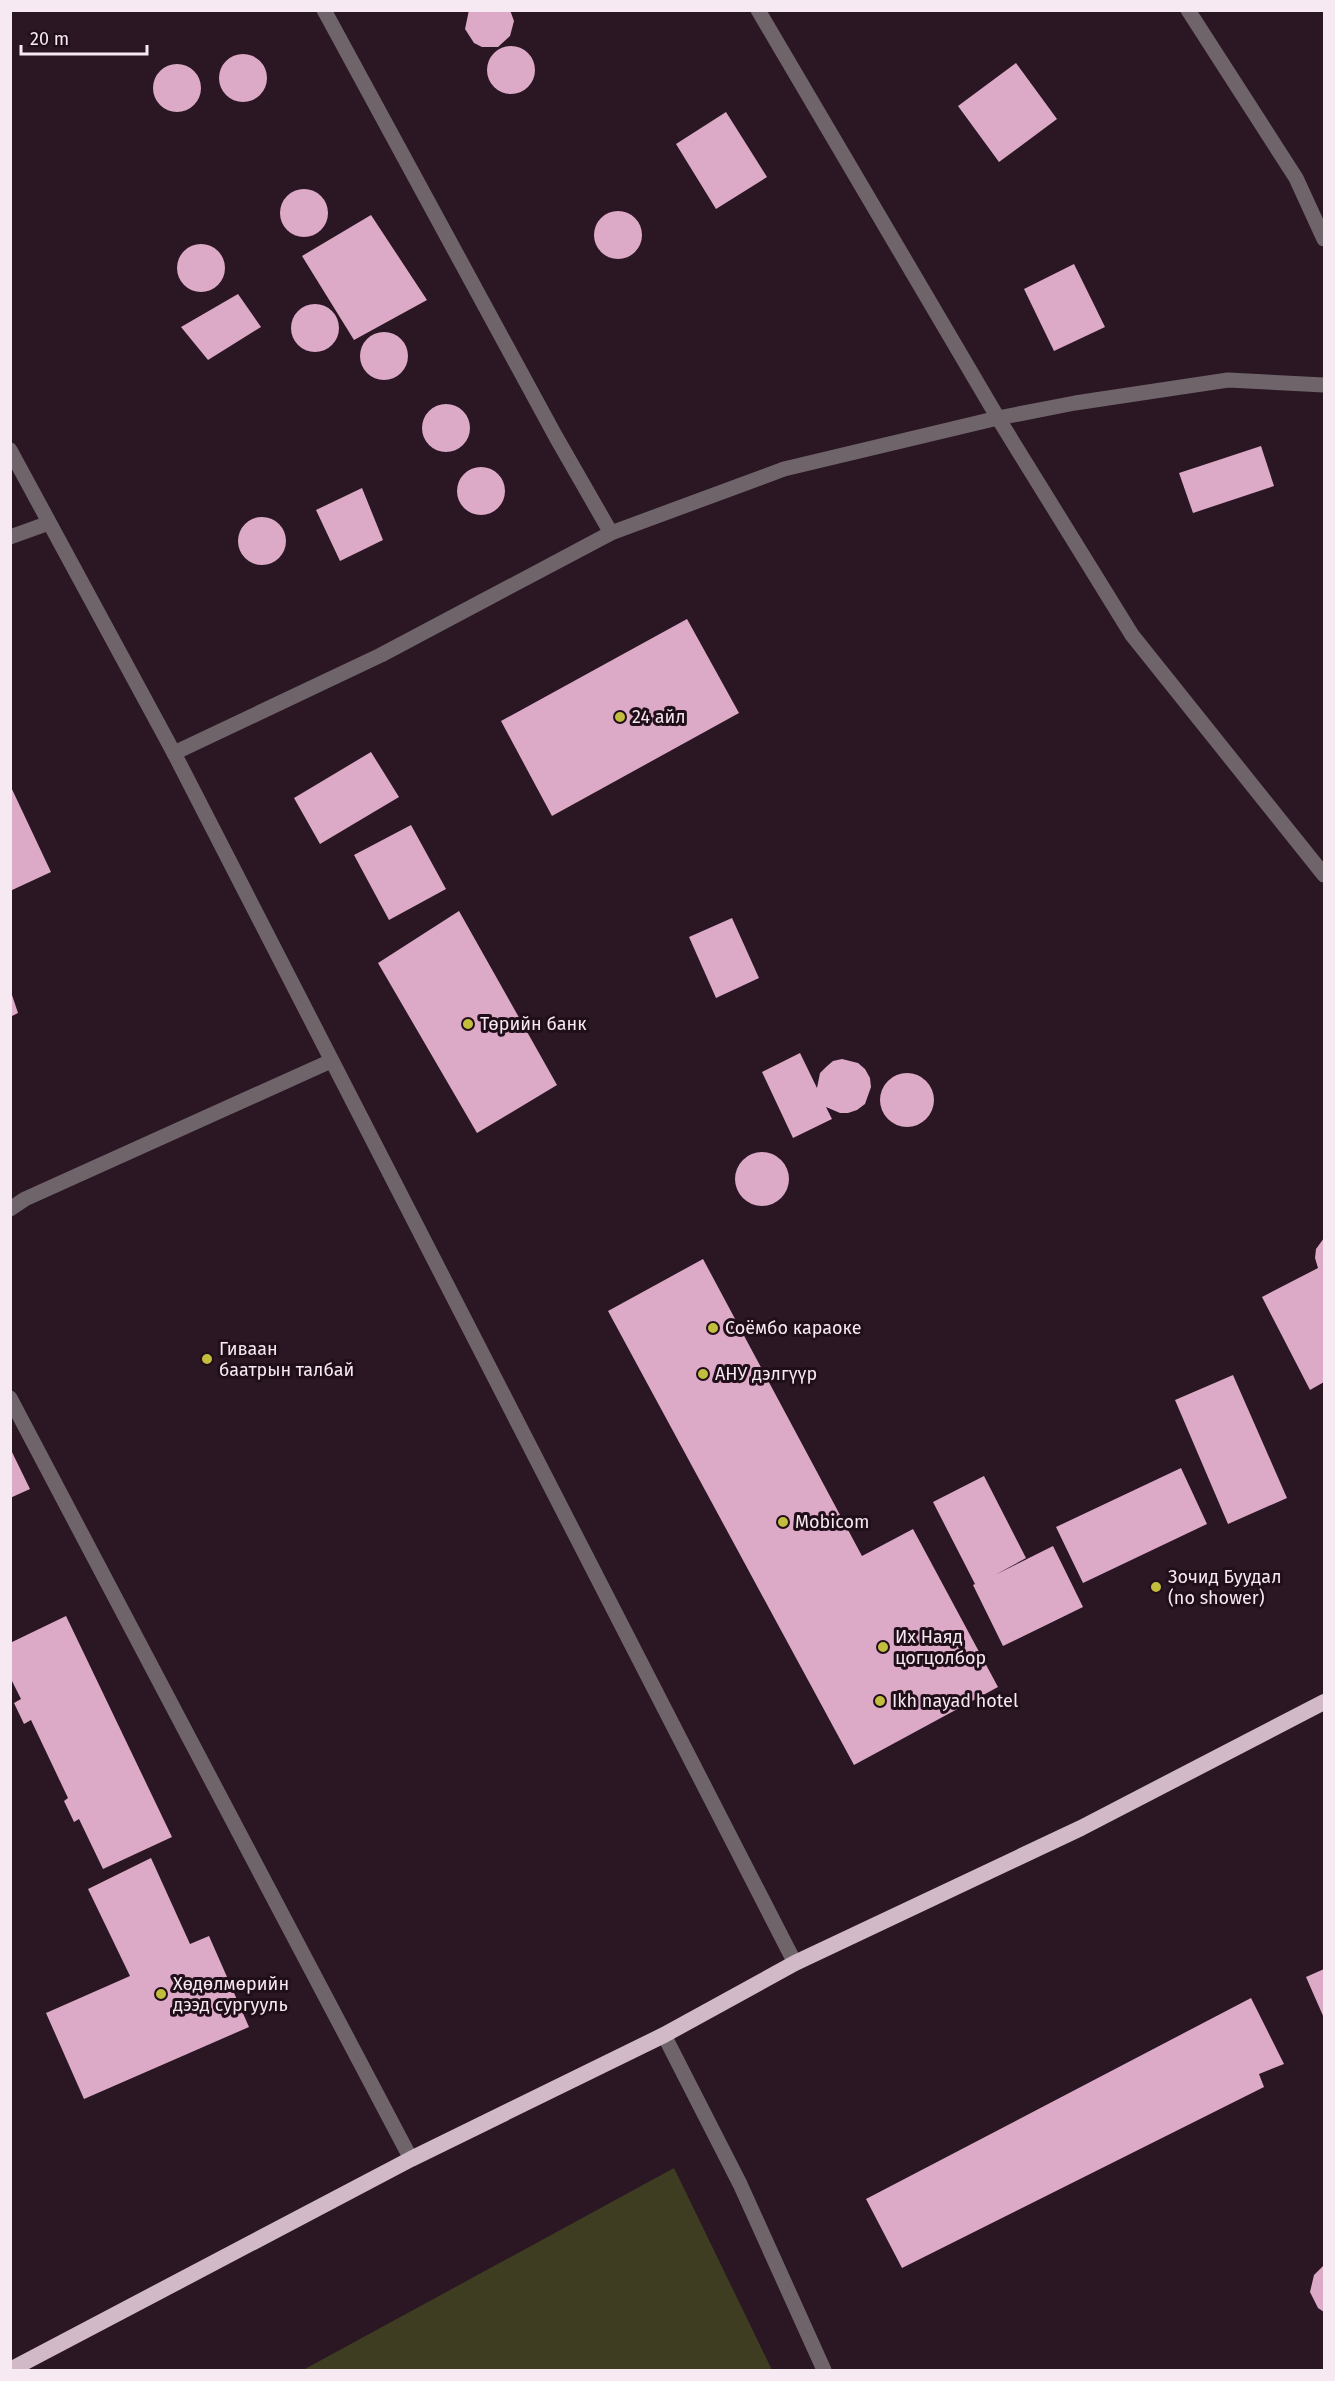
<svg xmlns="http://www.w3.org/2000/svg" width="1335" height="2381" viewBox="0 0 1335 2381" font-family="'Fira Sans',sans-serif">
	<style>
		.green { fill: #3e3d21 }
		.building { fill: #dca9c7 }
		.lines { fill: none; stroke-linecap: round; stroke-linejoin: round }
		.service { stroke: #6f646a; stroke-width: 15 }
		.minor { stroke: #6f646a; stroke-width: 15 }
		.tertiary { stroke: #6f646a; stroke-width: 15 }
		.trunk { stroke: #d2b9c8; stroke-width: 16 }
		.poi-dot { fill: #c3bd3e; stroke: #200e19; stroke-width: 2 }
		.labels { text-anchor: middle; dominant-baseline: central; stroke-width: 6; stroke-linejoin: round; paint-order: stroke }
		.poi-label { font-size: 18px; fill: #f7e9f1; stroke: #200e19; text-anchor: start }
	</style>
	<rect width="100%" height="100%" fill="#2a1723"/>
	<!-- green -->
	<path class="green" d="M674,2168l98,202h-469z"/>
	<!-- building -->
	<path class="building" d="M469,10h41l4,11 -4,15 -12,11h-16l-8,-4 -9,-14z
		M487 70a24 24 0 1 1 48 0a24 24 0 1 1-48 0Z
		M219 78a24 24 0 1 1 48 0a24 24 0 1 1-48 0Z
		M1016,63l41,56 -58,43 -41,-56z
		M153 88a24 24 0 1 1 48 0a24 24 0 1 1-48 0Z
		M726,112l41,65 -51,32 -40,-65z
		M280 213a24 24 0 1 1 48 0a24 24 0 1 1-48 0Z
		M594 235a24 24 0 1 1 48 0a24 24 0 1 1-48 0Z
		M371,215l56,85 -73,40 -52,-84z
		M177 268a24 24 0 1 1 48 0a24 24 0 1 1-48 0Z
		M1074,264l31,63 -51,24 -30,-62z
		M238,294l23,33 -53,33 -27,-33z
		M291 328a24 24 0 1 1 48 0a24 24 0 1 1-48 0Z
		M360 356a24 24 0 1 1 48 0a24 24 0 1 1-48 0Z
		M422 428a24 24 0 1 1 48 0a24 24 0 1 1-48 0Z
		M1261,446l13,40 -81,27 -14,-40z
		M457 491a24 24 0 1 1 48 0a24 24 0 1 1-48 0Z
		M362,488l21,52 -43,21 -24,-51z
		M238 541a24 24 0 1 1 48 0a24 24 0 1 1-48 0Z
		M687,619l52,94 -187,103 -51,-95z
		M371,752l28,45 -79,47 -26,-46z
		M10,785l41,87 -41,19z
		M411,825l35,64 -57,31 -35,-65z
		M459,911l98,174 -80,48 -99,-170z
		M732,918l27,60 -43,20 -27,-61z
		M10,989l8,24 -8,4z
		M800,1053l17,35 3,-15 6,-6 7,-6 9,-2 16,4 7,6 5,9 1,9 -6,17 -8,6 -9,3h-8l-14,-6 6,12 -39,19 -31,-66z
		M880 1100a27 27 0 1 1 54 0a27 27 0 1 1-54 0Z
		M735 1179a27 27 0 1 1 54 0a27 27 0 1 1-54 0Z
		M1324,1238v144l-14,8 -48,-93 56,-29 -3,-10 1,-9z
		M703,1259l159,297 51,-27 85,158 -144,78 -246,-454z
		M1233,1375l54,123 -59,26 -53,-124z
		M10,1448l20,41 -20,9z
		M1181,1468l26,56 -124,59 -27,-56z
		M984,1476l42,82 -31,17 58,-29 30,61 -80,39 -30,-61 2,-1 -42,-82z
		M66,1616l106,221 -69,32 -24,-50 -5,3 -10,-21 4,-3 -37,-78 -7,4 -10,-21 7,-4 -11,-22v-34z
		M151,1858l39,86 19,-8 40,91 -165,72 -38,-86 84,-37 -42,-87z
		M1324,1969v49l-18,-41z
		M1251,1998l33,66 -25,10 5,13 -362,181 -36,-69z
		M1324,2265v47l-6,-4 -8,-16 4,-17z"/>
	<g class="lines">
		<!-- service -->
		<path class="service" d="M10,1209l15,-10 306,-138
			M10,1398l401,761"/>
		<!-- minor -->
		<path class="minor" d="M324,10l232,427 55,96
			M758,10l240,408 134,217 192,240
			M1188,10l108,168 28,61
			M10,537l39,-14
			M174,753l207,-98 230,-122 173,-64 214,-51 77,-15 153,-23 96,5
			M664,2035l76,149 84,186"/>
		<!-- tertiary -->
		<path class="tertiary" d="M10,450l164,303 621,1210"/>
		<!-- trunk -->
		<path class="trunk" d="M10,2370l401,-211 253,-124 131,-72 286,-135 243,-126"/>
	</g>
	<!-- markers -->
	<g class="poi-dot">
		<circle cx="620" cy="717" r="6"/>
		<circle cx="468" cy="1024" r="6"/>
		<circle cx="713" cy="1328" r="6"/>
		<circle cx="207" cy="1359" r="6"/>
		<circle cx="703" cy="1374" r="6"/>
		<circle cx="783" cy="1522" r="6"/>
		<circle cx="1156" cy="1587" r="6"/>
		<circle cx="883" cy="1647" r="6"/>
		<circle cx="880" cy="1701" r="6"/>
		<circle cx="161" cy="1994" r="6"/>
	</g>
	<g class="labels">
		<!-- poi labels -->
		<g class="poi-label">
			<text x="632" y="717">24 айл</text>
			<text x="480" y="1024">Төрийн банк</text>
			<text x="725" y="1328">Соёмбо караоке</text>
			<text x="219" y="1349">Гиваан<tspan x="219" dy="21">баатрын талбай</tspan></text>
			<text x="715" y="1374">АНУ дэлгүүр</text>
			<text x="795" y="1522">Mobicom</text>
			<text x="1168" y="1577">Зочид Буудал<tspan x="1168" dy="21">(no shower)</tspan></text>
			<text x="895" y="1637">Их Наяд<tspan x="895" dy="21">цогцолбор</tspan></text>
			<text x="892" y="1701">Ikh nayad hotel</text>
			<text x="173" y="1984">Хөдөлмөрийн<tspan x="173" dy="21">дээд сургууль</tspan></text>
		</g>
	</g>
	<!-- border -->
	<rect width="1335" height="2381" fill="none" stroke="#f7e9f1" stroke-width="24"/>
	<!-- scale -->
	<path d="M21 45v9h126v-9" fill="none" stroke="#f7e9f1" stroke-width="3"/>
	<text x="30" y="45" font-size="18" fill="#f7e9f1" stroke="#200e19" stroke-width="4.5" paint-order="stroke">20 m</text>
</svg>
